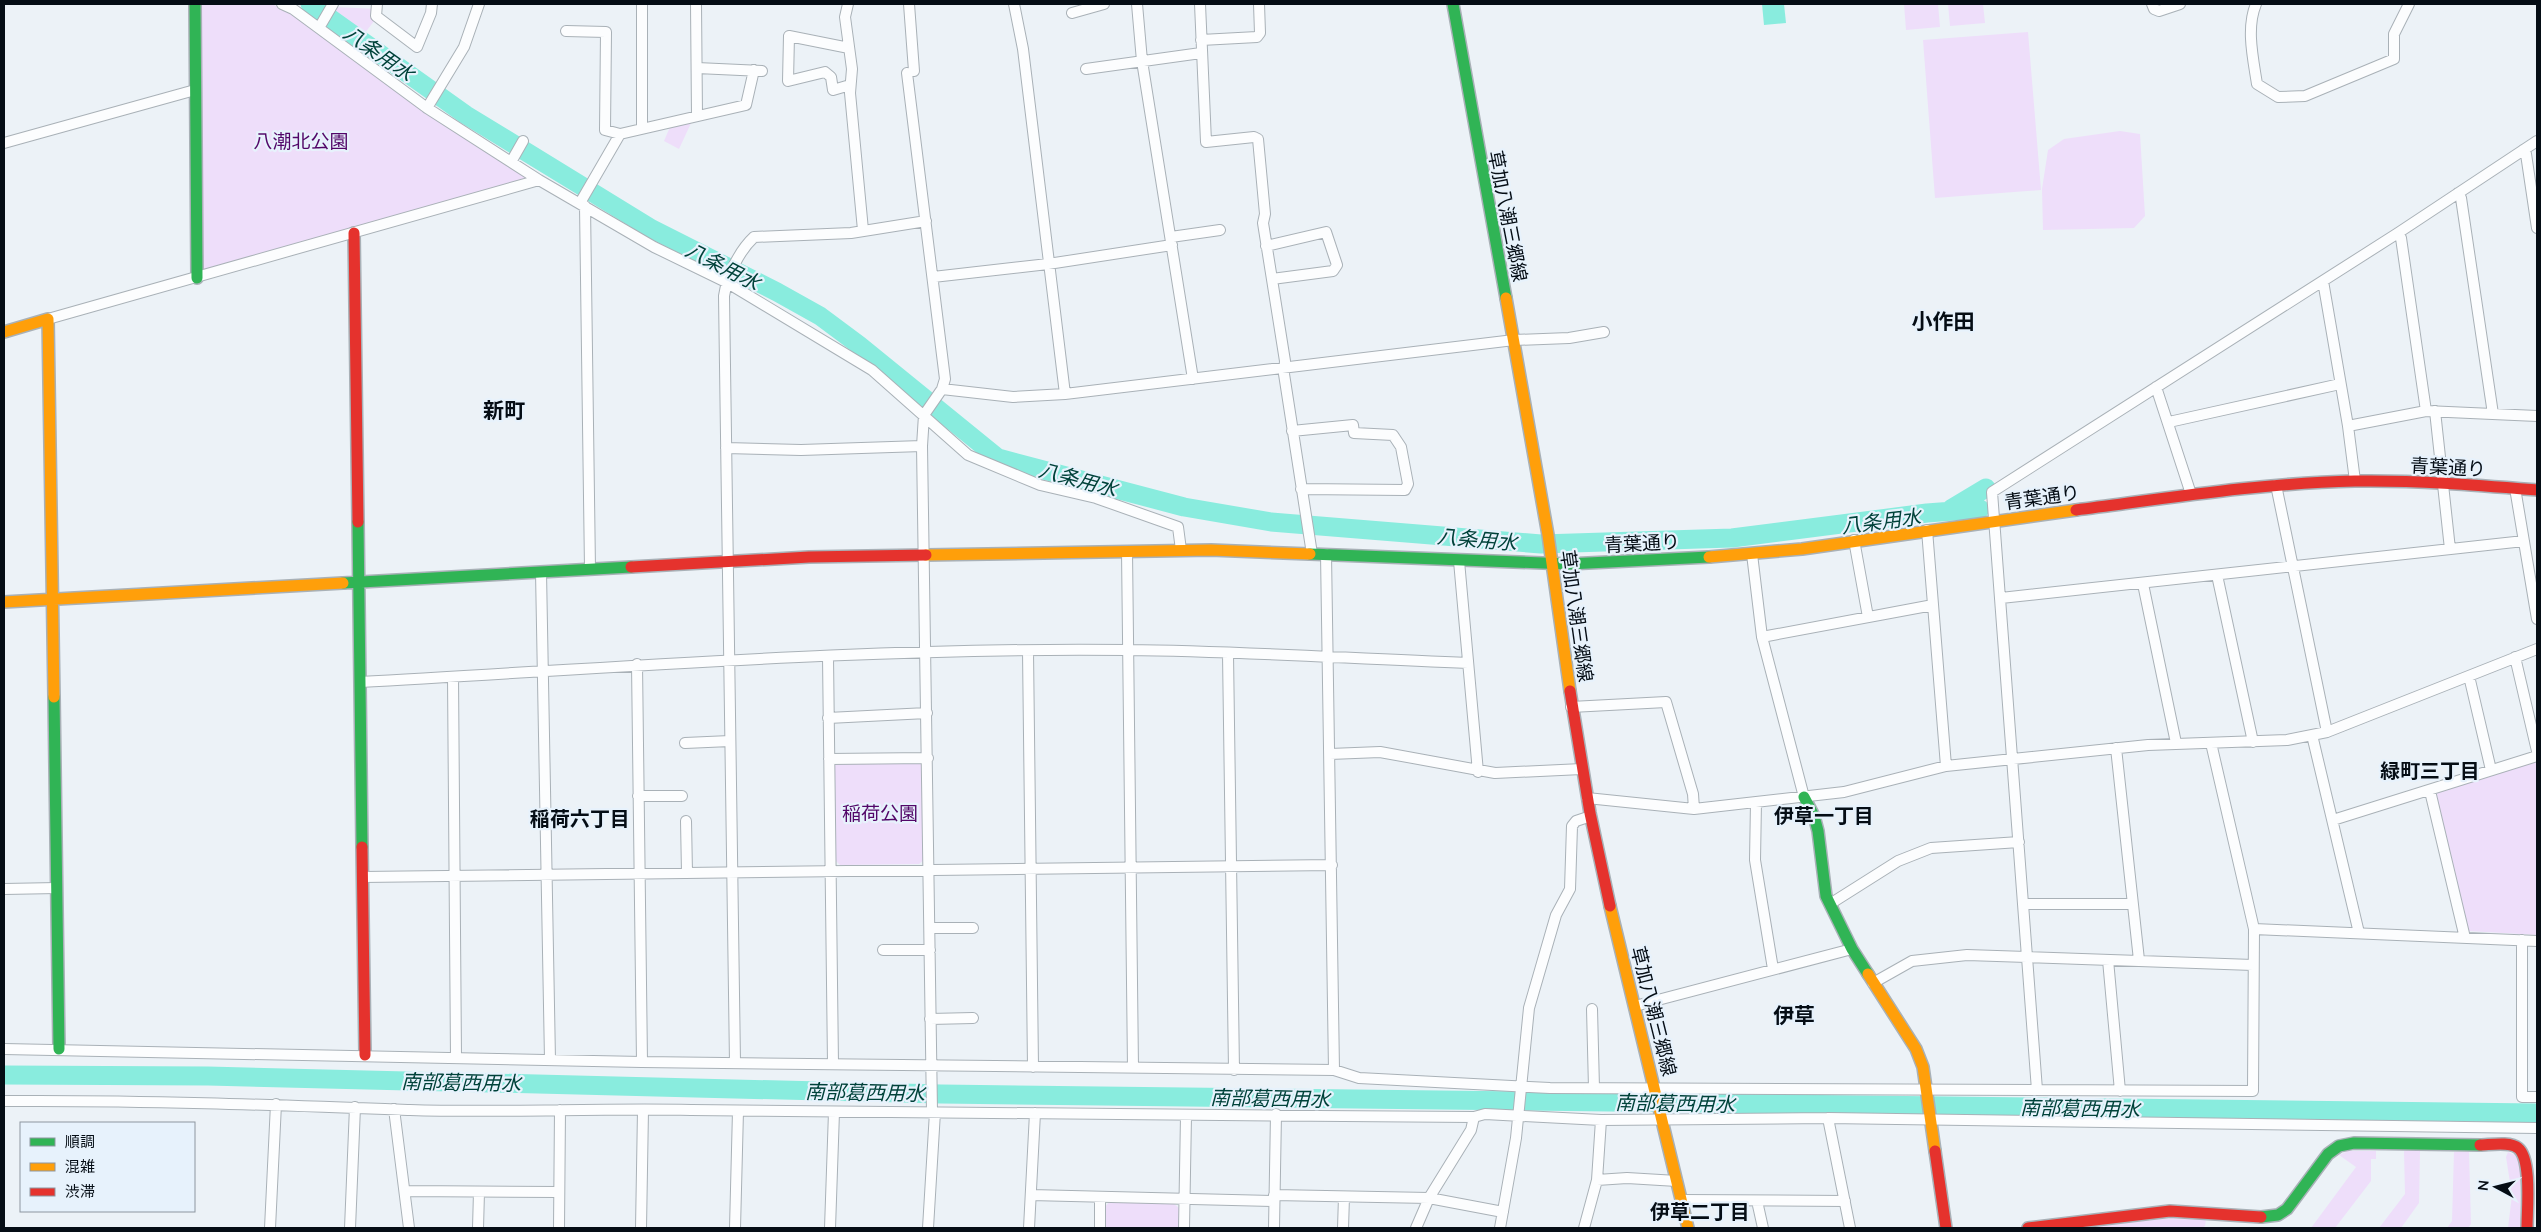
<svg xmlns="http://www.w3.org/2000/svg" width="2541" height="1232" viewBox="0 0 2541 1232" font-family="Mulish,'Noto Sans JP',sans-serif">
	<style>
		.green { fill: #eedefa }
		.water { fill: #89ecde }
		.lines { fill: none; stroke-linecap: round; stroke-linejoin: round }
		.river { stroke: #89ecde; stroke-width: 19 }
		.street-casing { stroke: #a9b1b7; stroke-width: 12 }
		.fast-casing { stroke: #a9b1b7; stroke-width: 14 }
		.slow-casing { stroke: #a9b1b7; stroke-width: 14 }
		.jam-casing { stroke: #a9b1b7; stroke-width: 14 }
		.street { stroke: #fcfdfe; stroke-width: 10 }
		.fast { stroke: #30b455; stroke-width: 11 }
		.slow { stroke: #ff9f0a; stroke-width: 11 }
		.jam { stroke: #e5322d; stroke-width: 11 }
		.labels { text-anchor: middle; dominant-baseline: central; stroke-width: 4.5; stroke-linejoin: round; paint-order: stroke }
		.park-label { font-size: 19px; fill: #520668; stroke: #e7f2fc }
		.street-label { font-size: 19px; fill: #050d15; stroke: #e7f2fc }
		.water-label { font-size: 20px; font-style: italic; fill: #00423a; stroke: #e7f2fc }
		.neighbourhood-label { font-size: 20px; font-weight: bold; fill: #050d15; stroke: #e7f2fc }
		.quarter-label { font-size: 21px; font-weight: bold; fill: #050d15; stroke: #e7f2fc }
	</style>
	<rect width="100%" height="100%" fill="#ecf2f7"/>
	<!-- green -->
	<path class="green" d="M199,4h73l20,10 238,163 -330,98z
		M1904,4h34l2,23 -34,3z
		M1948,4h35l2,19 -35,3z
		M334,7l45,2 -1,7 -17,22 -32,-22z
		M2028,32l13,158 -106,8 -12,-158z
		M692,121l-13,28 -15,-8 6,-14z
		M2120,131l20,3 5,82 -11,12 -91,2 -1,-41 6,-39 16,-11z
		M2537,761v174l-68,-4 -34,-131 3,-8z
		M837,763h83l3,3 2,93 -6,5 -79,1 -4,-4 -2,-94z
		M2348,1151h28v8h-5v22l-36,47h-24l45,-61 -17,-12z
		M2404,1151h16l-1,52 -18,25h-22l26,-34z
		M2454,1152h15l2,72 -3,4h-21l5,-7z
		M2508,1152l7,3 5,8v65h-12l4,-33 -6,-38z
		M1110,1201l63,2 7,6v19h-75v-21z
		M2172,1218l34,1 -1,7 -3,2h-120z"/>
	<!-- water -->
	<path class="water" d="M1762,4h22l2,19 -22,2z"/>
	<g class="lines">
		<!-- river -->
		<path class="river" d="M310,4l156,111 186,114 125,63 43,24 39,29 139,113 186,49 87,15 270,22 191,-6 195,-25 53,-4
			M1951,509l35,-21
			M4,1075l204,1 733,18 1596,19"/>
		<!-- street casing -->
		<g class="street-casing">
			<path id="street" d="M282,4l11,5 134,99 112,72 115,67 72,35 146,88 96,85 72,30 56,13 82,29 3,23
				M377,4l-1,12 41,31 14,-34 1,-9
				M642,4v123
				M696,4l1,112
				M848,4l-3,13 7,52 -2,24 13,137
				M909,4l5,67
				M1014,4l9,45 42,345
				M1137,4l5,57 51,318
				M1200,4l6,138 48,-5 4,2 7,75 -2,9 22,138 -1,13 28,180
				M2152,4l2,5 5,2 21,-7
				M2256,4c-10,24 -3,54 1,80l21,13 27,-1 89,-37v-25l15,-30
				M1072,13l32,-9
				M319,28l14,-24
				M566,31l40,1 -1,98 15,4
				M1201,40l56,-3 3,-4 -1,-29
				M849,48l-60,-12 -1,45 37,-9 6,5 2,13 17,-5
				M697,68l65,3
				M1086,69l115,-16
				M907,73l38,306 -3,10 -18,26 -2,31 10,666
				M427,108l37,-61 15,-43
				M4,143l191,-53
				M2523,150l3,4 11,74
				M511,162l12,-21
				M2458,193l3,5 32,216
				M580,203l40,-69 126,-29 8,-35
				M585,206l5,363
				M2398,233l3,5 25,173
				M1171,237l49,-7
				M1266,246l60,-14 11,33 -4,6 -61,8
				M933,277l115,-13 124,-19
				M2323,281l25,145 7,55
				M48,319l491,-139
				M2156,387l35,107
				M942,389l71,8 52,-3 449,-54 55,-2 35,-6
				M2435,411l15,138
				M2169,422l171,-38
				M2348,426l78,-15 111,5
				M1292,431l61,-6 1,8 39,2 8,12 7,37 -3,6 -104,-1
				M726,448l75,2 121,-4
				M2276,485l51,247
				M2515,488l22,131
				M1927,530l19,236
				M1854,540l14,77
				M1127,551l6,517
				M1326,554l8,516
				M1752,554l10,83 42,160
				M1459,561l19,211
				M541,572l9,488
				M2217,575l36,167
				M2143,584l33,159
				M2001,598l523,-57
				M1762,637l171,-32
				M1028,651l5,416
				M1228,654l6,416
				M828,657l5,407
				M2515,657l22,94
				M637,664l5,398
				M2469,676l22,94
				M453,677l3,381
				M360,682c256,-14 512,-35 768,-32 114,1 227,9 340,13
				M1571,707l95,-5 27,92 1,15
				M828,718l99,-5
				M2312,735l47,198
				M685,743l45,-2
				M2116,748l23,212
				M1330,754l50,-2 115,21 87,-4
				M829,759l99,-1
				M2430,791l35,147
				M638,796h44
				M1587,798l107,11 150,-17 102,-26 202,-21 139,-5 40,-8 210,-83
				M1756,802l-1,58 18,109
				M2333,820l204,-64
				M686,821l1,52
				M362,877l970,-12
				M4,889l53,-1
				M1830,904l68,-43 33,-13 88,-6
				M2024,904h109
				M930,928h43
				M2254,929l283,12
				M2522,940v157h15
				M883,950h47
				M2108,960l12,131
				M1873,983l39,-22 55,-6 286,10
				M1635,1006l217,-57
				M1592,1009l2,79
				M930,1019l43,-1
				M4,1049l638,13 692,8 25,8 191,10 703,3 1,-162 -43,-186
				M735,1063l-11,-767c3,-20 15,-45 30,-59l97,-4 75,-12
				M2037,1090l-45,-598 406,-259 139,-92
				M4,1101c135,-1 270,4 406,9 93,3 187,-2 281,0 261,4 522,5 783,7l11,-3 116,6 227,-2 709,10
				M394,1109l15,119
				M1828,1118l22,110
				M1597,1180l30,-2 50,3
				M406,1191l153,1
				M1031,1195l243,6
				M1274,1195l155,3 74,14
				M1682,1200l163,1
				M1757,1201l6,27
				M270,1228l6,-124
				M350,1228l5,-121
				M478,1228l1,-36
				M559,1228l1,-118
				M641,1228l2,-118
				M735,1228l3,-117
				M830,1228l4,-116
				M928,1228l7,-116
				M1029,1228l6,-115
				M1100,1228v-31
				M1184,1228l2,-112
				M1274,1228l2,-114
				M1343,1228l1,-31
				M1416,1228l13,-30 42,-68 3,-13
				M1500,1228l16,-90 13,-130 27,-93 14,-26 2,-63 4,-5 15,-5
				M1584,1228l13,-48 4,-60"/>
		</g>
		<!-- fast casing -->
		<g class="fast-casing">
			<path id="fast" d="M195,4l2,274
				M1453,4l53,294
				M358,522l4,325
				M1310,554l258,10 141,-7
				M343,583l288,-16
				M54,697l5,352
				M1804,797l10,19 4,15 8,65 26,53 16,25
				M2261,1217l17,-2 9,-6 41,-55 11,-8 15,-3 126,2"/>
		</g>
		<!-- slow casing -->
		<g class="slow-casing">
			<path id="slow" d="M1506,298l42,237 22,156
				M4,332l44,-13 6,378
				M926,555l285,-5 99,4
				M1709,557l93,-8 274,-39
				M4,602l339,-19
				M1610,906l78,322
				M1868,974l48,75 7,18 12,84"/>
		</g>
		<!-- jam casing -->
		<g class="jam-casing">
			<path id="jam" d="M354,233l4,289
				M2076,510c93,-12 186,-27 279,-29 61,-1 121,4 182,9
				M631,567l178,-10 117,-2
				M1570,691l20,122 20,93
				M362,847l3,208
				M2480,1145c9,0 30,-4 38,3 14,11 9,62 9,80
				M1935,1151l11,77
				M2028,1228l142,-17 91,6"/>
		</g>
		<!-- street -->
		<use href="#street" class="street"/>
		<!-- fast -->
		<use href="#fast" class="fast"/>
		<!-- slow -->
		<use href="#slow" class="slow"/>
		<!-- jam -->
		<use href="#jam" class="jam"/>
	</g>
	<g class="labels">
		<!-- park labels -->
		<g class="park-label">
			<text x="301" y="141">八潮北公園</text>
			<text x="880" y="813">稲荷公園</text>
		</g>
		<!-- street labels -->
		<g class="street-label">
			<text transform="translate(1508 216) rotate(79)">草加八潮三郷線</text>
			<text transform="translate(2448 467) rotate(3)">青葉通り</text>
			<text transform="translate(2042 497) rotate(-8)">青葉通り</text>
			<text transform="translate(1642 543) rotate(-3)">青葉通り</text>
			<text transform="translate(1577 616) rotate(82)">草加八潮三郷線</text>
			<text transform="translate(1654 1011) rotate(76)">草加八潮三郷線</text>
		</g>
		<!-- water labels -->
		<g class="water-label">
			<text transform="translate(379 53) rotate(35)">八条用水</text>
			<text transform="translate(723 266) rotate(27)">八条用水</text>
			<text transform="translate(1078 479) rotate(15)">八条用水</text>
			<text transform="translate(1881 521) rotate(-7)">八条用水</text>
			<text transform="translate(1477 539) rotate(5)">八条用水</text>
			<text transform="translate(461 1082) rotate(1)">南部葛西用水</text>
			<text transform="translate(865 1092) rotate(1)">南部葛西用水</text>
			<text transform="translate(1270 1098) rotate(1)">南部葛西用水</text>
			<text transform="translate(1675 1103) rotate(1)">南部葛西用水</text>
			<text transform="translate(2080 1108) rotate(1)">南部葛西用水</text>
		</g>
		<!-- neighbourhood labels -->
		<g class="neighbourhood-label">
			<text x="2430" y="770">緑町三丁目</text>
			<text x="1824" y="815">伊草一丁目</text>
			<text x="580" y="818">稲荷六丁目</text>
			<text x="1700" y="1211">伊草二丁目</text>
		</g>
		<!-- quarter labels -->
		<g class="quarter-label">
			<text x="1943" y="321">小作田</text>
			<text x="504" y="410">新町</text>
			<text x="1794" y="1015">伊草</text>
		</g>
	</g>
	<!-- border -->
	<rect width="2541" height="1232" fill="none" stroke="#050d15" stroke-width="10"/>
	<!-- legend -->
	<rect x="20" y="1122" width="175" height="90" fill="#e7f2fc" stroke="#8d96a0"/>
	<rect x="30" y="1138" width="25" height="8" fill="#30b455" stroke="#8d96a0"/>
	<text x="65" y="1147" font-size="15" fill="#050d15">順調</text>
	<rect x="30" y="1163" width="25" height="8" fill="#ff9f0a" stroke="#8d96a0"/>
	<text x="65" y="1172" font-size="15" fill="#050d15">混雑</text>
	<rect x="30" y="1188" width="25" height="8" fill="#e5322d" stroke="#8d96a0"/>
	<text x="65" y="1197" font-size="15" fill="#050d15">渋滞</text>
	<!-- north arrow -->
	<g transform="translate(2496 1187) rotate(277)" stroke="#e7f2fc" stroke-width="4" paint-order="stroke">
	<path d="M0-4L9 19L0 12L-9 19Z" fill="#050d15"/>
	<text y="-8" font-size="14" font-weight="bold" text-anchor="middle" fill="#050d15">N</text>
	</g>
</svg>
